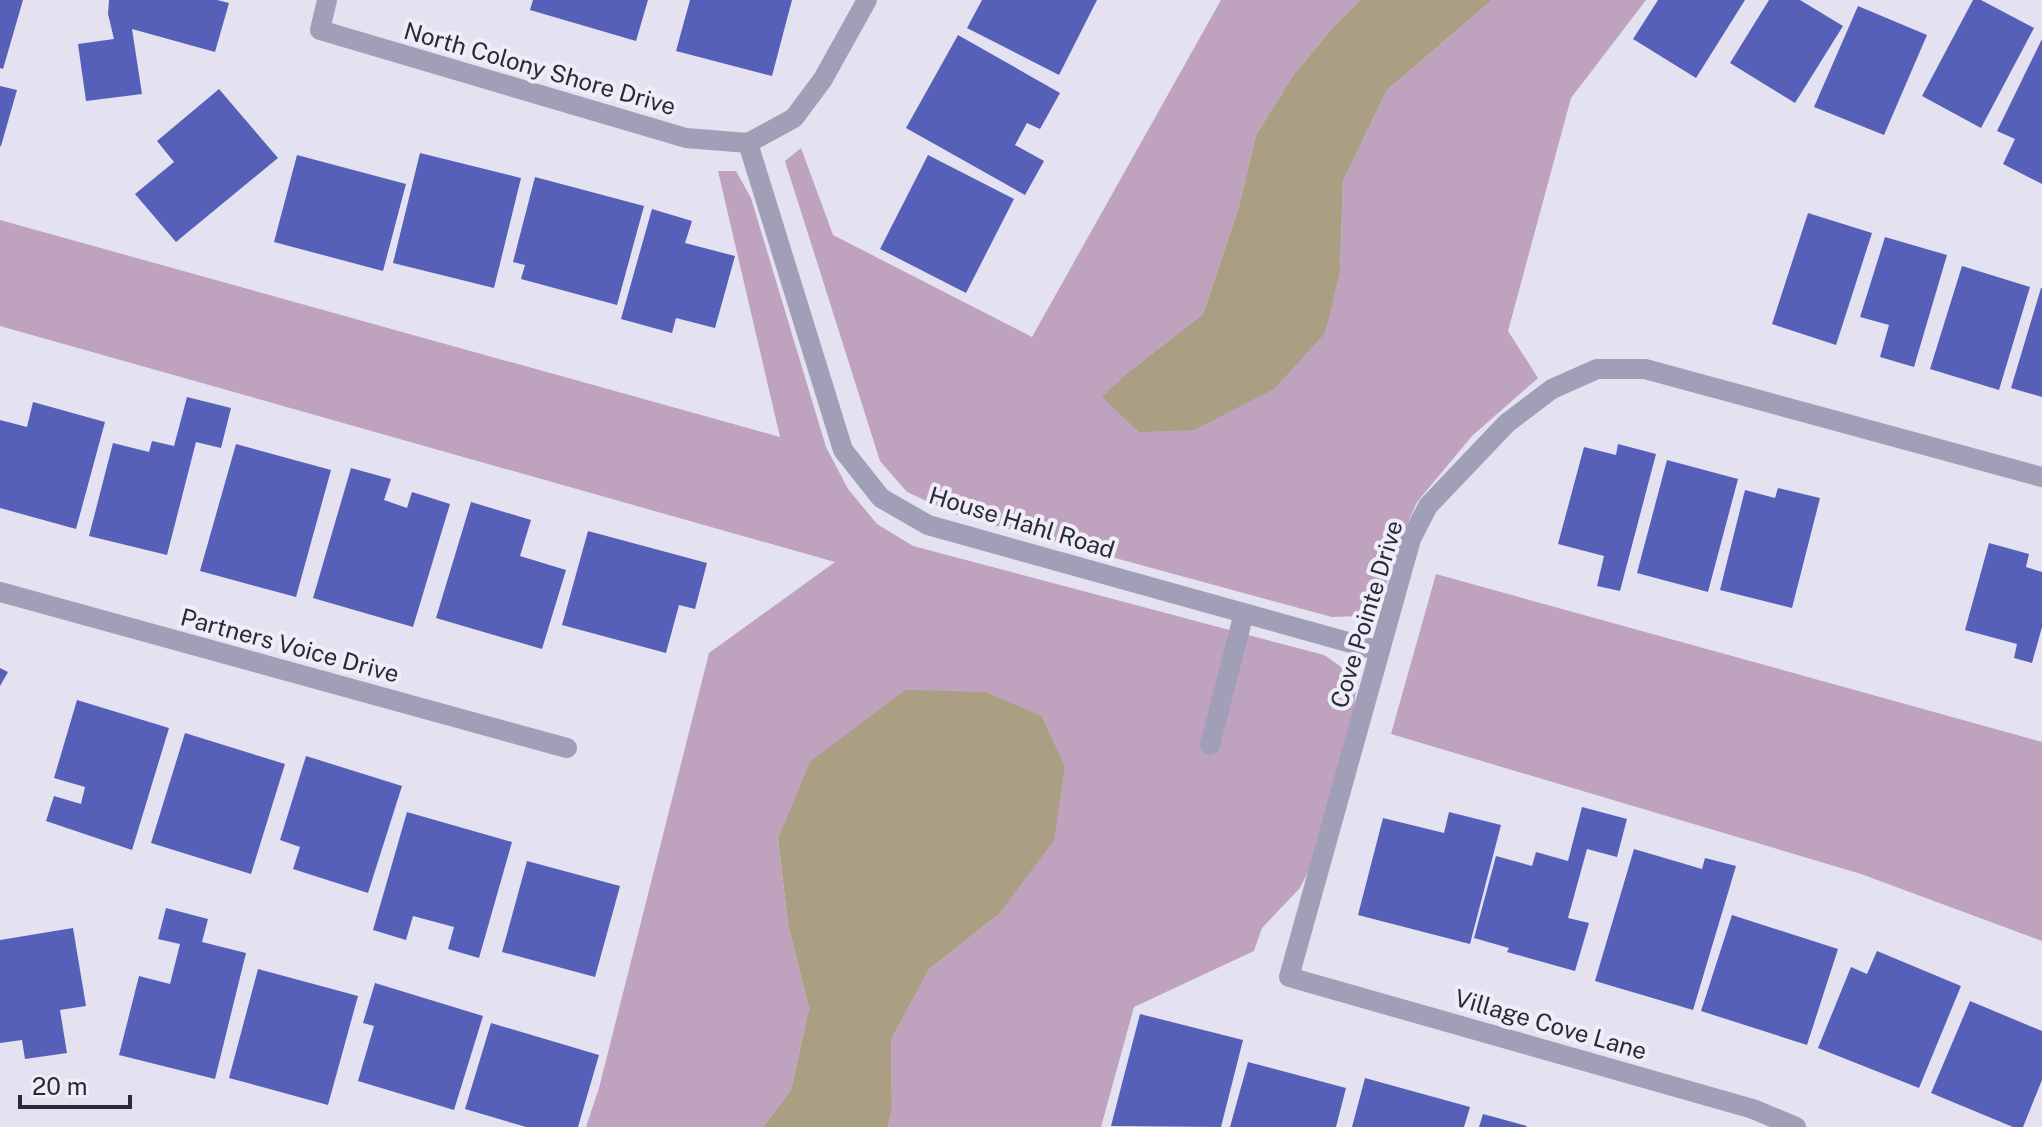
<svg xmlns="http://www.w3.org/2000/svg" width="2042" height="1127" viewBox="0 0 2042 1127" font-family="'Public Sans',sans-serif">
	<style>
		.green { fill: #bea2be }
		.water { fill: #aa9f83 }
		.building { fill: #5760b8 }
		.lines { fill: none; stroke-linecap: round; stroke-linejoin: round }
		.minor { stroke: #a19eb7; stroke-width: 20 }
		.labels { text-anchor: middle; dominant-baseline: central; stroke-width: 8; stroke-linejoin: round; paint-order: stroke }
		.street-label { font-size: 24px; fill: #2b2b37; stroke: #efedf8 }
	</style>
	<rect width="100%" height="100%" fill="#e4e1f1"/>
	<!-- green -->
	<path class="green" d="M1221,0h139l-24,24 -42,50 -38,61 -17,71 -36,108 -72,56 209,-99 3,-90 44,-91 105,-90h154l-75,98 -63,233 30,47 -66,58 -55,66 -23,53 -12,46 -23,15 -27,1 -375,-102 -50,-23 -27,-31 -95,-300 16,-13 32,87 199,102z
		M718,171h18l15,27 75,249 22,42 29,35 36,22 411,109 16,11 16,21 -3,34 -43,148 -11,20 -37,39 -8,23 -120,56 -33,120h-213l4,-18 -1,-69 38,-71 69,-54 67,-149 -23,-50 -57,-24 -207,147 10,85 21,84 -18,82 -28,37h-177l13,-39 110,-435 126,-91 -835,-236v-106l780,217z
		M1436,574l606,168v199l-181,-67 -470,-140z"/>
	<!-- water -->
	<path class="water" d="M1360,0h132l-105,90 -44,91 -3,90 -15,62 -51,56 -80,41 -55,2 -37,-35 29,-27 72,-56 36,-108 17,-71 38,-61 42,-50z
		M905,690l81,2 56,24 23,50 -11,74 -56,75 -69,54 -38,71 1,69 -4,18h-125l28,-37 18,-82 -21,-84 -10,-85 32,-77z"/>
	<!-- building -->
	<path class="building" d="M0,0h23l-20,69 -3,-1z
		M109,0h108l12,3 -14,49 -83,-23 10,65 -56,7 -8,-57 36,-5 -6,-25z
		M533,0h115l-12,41 -106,-31z
		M690,0h102l-20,76 -96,-25z
		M982,0h115l-38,75 -92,-47z
		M1658,0h87l-49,78 -63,-39z
		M1769,0h31l43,26 -48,77 -65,-40z
		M1973,0h8l53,28 -53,100 -59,-32z
		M1858,6l69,29 -43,100 -70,-28z
		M958,35l102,58 -20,36 -13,-6 -12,22 29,16 -19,34 -119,-67z
		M2042,39v145l-39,-20 12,-25 -18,-8z
		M0,86l17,4 -16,56h-1z
		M219,89l59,69 -102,84 -41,-48 39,-32 -17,-21z
		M420,153l101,25 -27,110 -101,-25z
		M297,155l109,29 -23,87 -109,-29z
		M928,155l86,44 -48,94 -86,-44z
		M535,177l109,29 -27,99 -96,-26 4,-14 -12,-3z
		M652,209l40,12 -7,22 50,13 -20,72 -39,-10 -4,15 -51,-14z
		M1808,213l64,20 -36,112 -64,-21z
		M1885,237l62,18 -33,112 -34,-10 9,-32 -29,-8z
		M1962,266l68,21 -31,103 -69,-21z
		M2041,288h1v109l-31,-9z
		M187,397l44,11 -10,40 -25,-6 -29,113 -78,-19 24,-93 36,9 3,-11 22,5z
		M33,402l72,20 -29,107 -76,-21v-88l27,7z
		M236,444l95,26 -35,127 -96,-26z
		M1618,444l38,10 -36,137 -23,-5 7,-30 -46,-12 26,-97 32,8z
		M1667,460l71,19 -30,113 -71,-19z
		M351,468l40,11 -7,21 23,8 5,-16 38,12 -37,123 -100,-29z
		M1778,488l42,10 -28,110 -72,-18 25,-100 30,8z
		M471,502l60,18 -11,36 46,14 -24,79 -106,-31z
		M588,531l119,32 -12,46 -16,-4 -13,48 -104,-28z
		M1989,543l40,11 -3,13 16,5v55l-10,36 -18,-5 3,-14 -52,-14z
		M0,668l8,4 -8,14z
		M77,700l92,28 -37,122 -86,-29 8,-25 27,8 4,-17 -31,-9z
		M185,733l100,31 -34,110 -100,-31z
		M306,756l96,30 -34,107 -75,-24 7,-22 -20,-7z
		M1582,807l45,12 -10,38 -30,-8 -19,69 21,5 -14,48 -68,-19 2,-4 -35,-10 22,-82 36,10 4,-14 32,9z
		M407,812l105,30 -33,116 -31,-9 6,-22 -41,-11 -7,24 -33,-10z
		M1449,812l52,13 -31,119 -112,-29 25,-97 61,15z
		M1634,849l68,20 3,-11 31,8 -43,144 -98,-29z
		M527,861l93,25 -25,91 -93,-25z
		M166,908l42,11 -6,23 44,11 -31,126 -96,-24 20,-79 31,8 10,-40 -22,-5z
		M1732,915l106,34 -31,96 -106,-34z
		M73,928l13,78 -26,4 7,43 -42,6 -3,-19 -22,3v-103z
		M1877,951l84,35 -42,102 -101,-40 33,-81 16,7z
		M258,969l100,27 -30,109 -99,-27z
		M375,983l108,33 -29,94 -96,-29 16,-55 -11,-3z
		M1970,1001l72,30v49l-19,47h-10l-82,-34z
		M1140,1014l103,26 -22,87 -110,-1z
		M491,1023l108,32 -21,72h-52l-61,-18z
		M1248,1062l98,26 -10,39h-106z
		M1365,1078l105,29 -6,20h-112z
		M1483,1114l44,12 -1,1h-47z"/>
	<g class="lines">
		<!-- minor -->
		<path class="minor" d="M327,0l-7,30 366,108 62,5
			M748,143l95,307 38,48 47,27 452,126
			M748,143l46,-25 29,-39 44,-79
			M0,592l567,156
			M1210,745l34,-132
			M1796,1127l-43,-18 -464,-132 122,-438 17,-33 79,-83 45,-34 45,-20h48l397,108"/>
	</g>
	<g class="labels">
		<!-- street labels -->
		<g class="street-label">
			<text transform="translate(540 68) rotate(16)">North Colony Shore Drive</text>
			<text transform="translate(1022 522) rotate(17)">House Hahl Road</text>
			<text transform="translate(1366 614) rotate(-73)">Cove Pointe Drive</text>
			<text transform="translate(290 645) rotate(15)">Partners Voice Drive</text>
			<text transform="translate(1551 1024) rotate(16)">Village Cove Lane</text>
		</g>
	</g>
	<!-- scale -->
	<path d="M20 1095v12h110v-12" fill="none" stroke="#2b2b37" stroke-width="4"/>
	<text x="32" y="1095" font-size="24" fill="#2b2b37" stroke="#efedf8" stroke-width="6" paint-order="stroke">20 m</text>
</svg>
